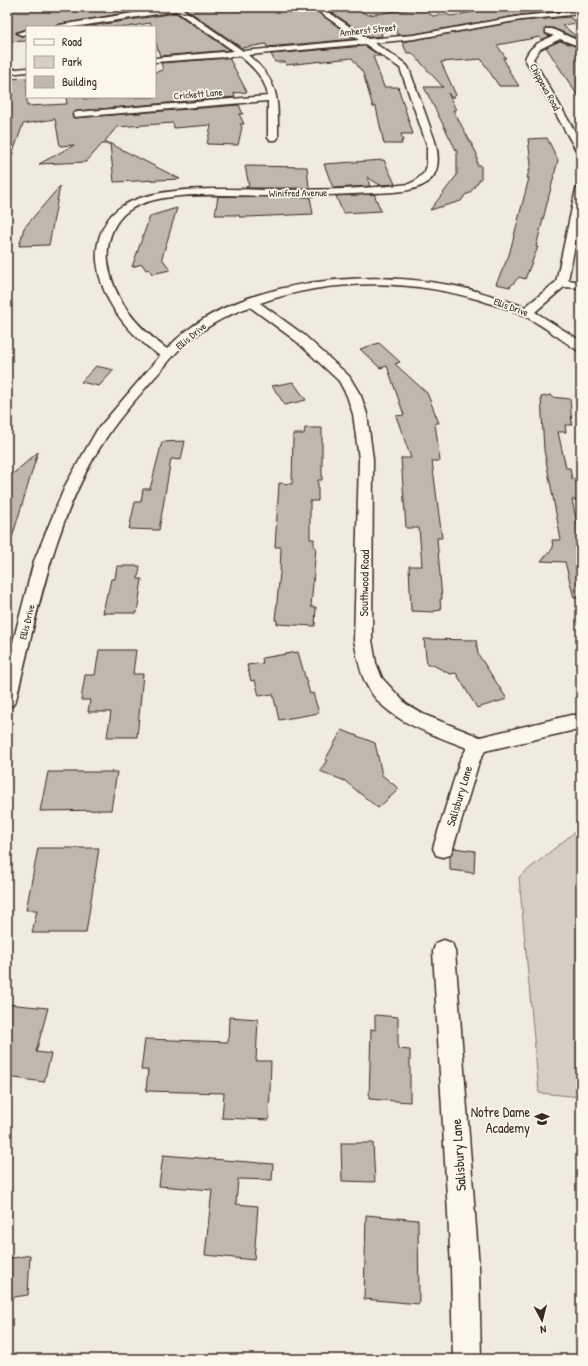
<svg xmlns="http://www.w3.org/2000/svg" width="588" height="1366" viewBox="0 0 588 1366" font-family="'Patrick Hand',sans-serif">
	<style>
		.green { fill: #d5cec3; stroke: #887c70 }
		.building { fill: #c0b8ad; stroke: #3b2a1e }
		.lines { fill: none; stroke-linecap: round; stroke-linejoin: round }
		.street-casing { stroke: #3b2a1e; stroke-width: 3 }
		.street { fill: #fbf7ec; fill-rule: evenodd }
		.labels { text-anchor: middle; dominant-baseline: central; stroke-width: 3.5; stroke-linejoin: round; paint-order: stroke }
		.far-street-label { font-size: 10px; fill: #3b2a1e; stroke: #fbf7ec }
		.street-label { font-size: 12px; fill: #3b2a1e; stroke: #fbf7ec }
		.near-poi-label { font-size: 14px; fill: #3b2a1e; stroke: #fbf7ec; text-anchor: end }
		.near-street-label { font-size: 14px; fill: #3b2a1e; stroke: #fbf7ec }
	</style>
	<rect width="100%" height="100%" fill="#f0ebe0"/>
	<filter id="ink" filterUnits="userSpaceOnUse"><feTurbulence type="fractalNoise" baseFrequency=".025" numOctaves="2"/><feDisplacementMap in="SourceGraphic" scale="8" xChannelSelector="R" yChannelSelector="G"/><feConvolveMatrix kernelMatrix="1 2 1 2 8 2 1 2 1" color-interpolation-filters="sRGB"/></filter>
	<g filter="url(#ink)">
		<!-- green -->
		<path class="green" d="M581,827v270l-42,-4 -20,-216z"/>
		<!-- building -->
		<path class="building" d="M7,7h154l-101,17 -5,3h-28v2l-10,3 -1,1 4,3h7v5l-20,1z
			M183,7h128l44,32 -88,8 -1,-3 -24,4z
			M324,7h29l15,8 59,-8 1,6 5,3 13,-2 5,2 48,-9h56l5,4 -39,4 -107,19 -16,1 -4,-8 -13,5 1,4 -14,1z
			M176,13l54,37 -70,6 -5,-16v-13h-3l-2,-4 -23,4h-43z
			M569,17l9,6 -16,2 19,15 -28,-12h-7l-1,6 5,2 -9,4 -1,-3 -43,8 9,13h-3l7,13h-1l10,15h-20l-18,-27 -40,3 15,33 -4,3 -4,-5 8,17h-3l24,44v11h4v13l-12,16h-3l-5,7 -31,9 27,-35v-23l-33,-65h19l-31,-34h-5l-5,-11 119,-21z
			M560,41l21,7v53l-35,-54z
			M365,46l15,10h-7l11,31h14l15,47h-12l2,7h-2l1,3h-18l-8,-37h-3l-10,-34 -11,-15 -66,7 -1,-3h-10l-4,-8z
			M229,58l18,34 -13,1 1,4 -158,14 -5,3 2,4 165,-13 4,9h-4l5,10h-4l2,3 -4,18 -31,-1 4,-19 -37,3 -1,-5 -56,4 -12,14 75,38 -66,3 -4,-38h-8l-16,18 -47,2 35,-19 -14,1 -5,-27 -32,5 -13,37 -3,-1v-81l20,-1v28l40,-2 -1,-7h17l1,2 71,-2v-25l8,-2 -2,-7z
			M547,138l11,22 -22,87h2l-13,32 -6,-2 -9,10 -14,-3 13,-29 20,-77h-2l4,-14 -3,-25z
			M384,160l11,24 -15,1 -13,-8 3,9 -37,2 -9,-24z
			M245,166l62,1 2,21h-67l7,-2z
			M60,186l-11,59 -30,1 5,-18z
			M374,194l7,17 -38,2 -7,-17z
			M218,196l92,1 3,17 -65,3h-9v-2h-24z
			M177,208l-15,50 8,12 -18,4 -3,-5 -3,1 -4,-6 -10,3 18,-51z
			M379,343l21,19 -5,2 32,29 12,30h-4l5,38h-8l10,77h-5l5,61h-2l1,11 -7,1v1l-23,-1 -2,-45h13l-3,-38h-13l-5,-70h10l-15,-42 8,-1 -17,-49 -7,2 -20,-19z
			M96,366l18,4 -15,16 -18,-4z
			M293,382l13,18 -21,5 -13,-19z
			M551,395v2l19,2 2,26h-7l1,7h-8l8,36h4l2,11h3l1,3 5,1v17h-9l9,40v58h-7l-9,-36 -24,-1 12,-13 -1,-8h9l-17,-90 -3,-53z
			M305,428h17v52h-4v21h-8v38h4v8h2l-5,60h5l-1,19 -38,-2v-4h-2l5,-47 1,-26h-6l4,-64 13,1 1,-50h11z
			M185,441l-4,19 -10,-1 -12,71 -30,-1 6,-27h6l2,-13h7l12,-47z
			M38,452l-27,89 -4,-1v-61z
			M117,566h23l-2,13h4l-5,34h-34l4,-20h1l3,-14h4z
			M424,639l52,1 2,14 29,45 -30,9 -21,-35 -6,1 -17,-9h-6z
			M99,650h37l-3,24h10l-6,63h-30l4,-25h-23l2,-12h-9l4,-25h10z
			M298,652l12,42 3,-1 6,20 -40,7 -6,-26 -14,2 -4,-16 -4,1 -4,-16 16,-2 -1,-5z
			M342,730l33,13 7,32 17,14 -21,19 -33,-27 -25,-10 7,-11h-2z
			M48,772h69l-6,38 -71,1z
			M38,848h61l-13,85h-54l5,-23h-11z
			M454,848l21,3 -1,22 -24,-3v-14z
			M7,1004l41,4 -12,44 15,2 -7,28 -37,-5z
			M375,1015l23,2v32l12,1v52l-41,-3 2,-70 4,1z
			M229,1017l29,2 -2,42h15l-2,59 -47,-2 2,-25 -78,-2 2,-21h-7l4,-31 83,3z
			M341,1143h32l2,39 -33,-1z
			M163,1155l110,9 -1,16 -34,-1 -2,25 22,2 -4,54 -49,-5 7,-65 -53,-4z
			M366,1215l52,5 1,84 -55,-5z
			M30,1255l-2,40 -21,3v-39z"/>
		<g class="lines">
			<!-- street casing -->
			<g class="street-casing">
				<path id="street" d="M170,7h10l63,44 116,-11 -47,-33h9l47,32 46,-4 107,-19 60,-6v4l-60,6 -107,19 -40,4c7,5 30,18 34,24 3,5 4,12 7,18 5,15 11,30 16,45 5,12 10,30 4,43 -9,20 -43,19 -61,20 -35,2 -70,3 -105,3 -40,0 -104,-7 -138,13 -18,11 -25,33 -23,53 5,38 29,65 59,87 61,-68 191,-80 276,-65 29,4 55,14 82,23l31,-25 20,-93 5,-3v30l-13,64 13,2v6l-17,-1 -29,25 46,29v10l-4,-1c-18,-12 -35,-25 -54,-35 -9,-5 -21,-8 -31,-11 -74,-25 -158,-27 -232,-1l44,32 45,41 12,20 6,18 6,45 -1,181 4,23 6,15 24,26 19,11 55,22 91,-22h10v16h-10l-86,20 -6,11 -26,86 -3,7 -7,2 -7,-2 -3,-7 27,-88 7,-12c-37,-15 -83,-27 -102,-66 -6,-14 -8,-27 -11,-42l5,-181 -6,-45 -6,-18 -8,-15 -43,-40 -46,-34c-25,8 -48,22 -68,40 -10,9 -18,21 -28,31 -15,18 -33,37 -46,57 -53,78 -70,175 -92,265l-3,5 -6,2v-42l27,-104 32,-77 31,-54 63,-74c-32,-23 -59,-54 -63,-95 -2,-21 8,-46 27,-56 39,-22 111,-15 155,-15 43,0 87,-1 130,-6l6,-3 10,-9 2,-7v-20l-27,-77 -35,-24 -117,11c32,27 30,44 30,83l-2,2h-6l-2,-2v-37l-194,16 -1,-2 1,-2 3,-1 191,-16c-3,-18 -15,-29 -28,-40l-85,6v-4l79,-7 -58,-40 -102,16h-18l4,-2z
					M546,29h6l29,13v5l-21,-8 -20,10 -7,10 48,83v11l-5,-3 -51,-91c5,-14 16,-18 29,-23l-8,-3z
					M27,30v4l-6,1 -4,-2z
					M27,68v4l-20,2v-4z
					M444,940l8,3 3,8 24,316 2,92h-28l-2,-92 -18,-316 3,-8z"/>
			</g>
			<!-- street -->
			<use href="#street" class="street"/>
		</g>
	</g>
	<!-- icons -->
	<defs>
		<g id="school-bare" transform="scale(1.2)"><path d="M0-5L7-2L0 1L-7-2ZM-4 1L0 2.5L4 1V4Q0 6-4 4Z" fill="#3b2a1e" stroke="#fbf7ec" stroke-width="2.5" paint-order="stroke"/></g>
	</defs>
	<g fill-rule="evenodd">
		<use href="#school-bare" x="542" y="1119"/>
	</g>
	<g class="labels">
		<!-- far-street labels -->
		<g class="far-street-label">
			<text transform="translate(368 30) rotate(-6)">Amherst Street</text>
			<text transform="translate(545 87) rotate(61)">Chippewa Road</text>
			<text transform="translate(198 94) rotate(-5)">Crickett Lane</text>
			<text transform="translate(298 193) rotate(-1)">Winifred Avenue</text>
			<text transform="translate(511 307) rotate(20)">Ellis Drive</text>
			<text transform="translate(191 336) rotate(-40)">Ellis Drive</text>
			<text transform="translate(27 622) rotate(-76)">Ellis Drive</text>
		</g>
		<!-- street labels -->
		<g class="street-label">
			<text transform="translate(364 583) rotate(-89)">Southwood Road</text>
			<text transform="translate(459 796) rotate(-73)">Salisbury Lane</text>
		</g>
		<!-- near-poi labels -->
		<g class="near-poi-label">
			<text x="530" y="1111">Notre Dame<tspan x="530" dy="16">Academy</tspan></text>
		</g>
		<!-- near-street labels -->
		<g class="near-street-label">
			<text transform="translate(458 1155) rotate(-94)">Salisbury Lane</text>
		</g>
	</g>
	<!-- margin -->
	<rect width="588" height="1366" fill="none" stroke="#fbf7ec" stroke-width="24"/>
	<rect x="12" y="12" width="564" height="1342" fill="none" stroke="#3b2a1e" stroke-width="1.5" filter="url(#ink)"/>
	<!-- legend -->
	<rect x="26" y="26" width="130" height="72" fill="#fbf7ec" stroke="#aea59a"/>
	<rect x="34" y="39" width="20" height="6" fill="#fbf7ec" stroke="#aea59a"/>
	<text x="62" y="46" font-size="12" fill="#3b2a1e">Road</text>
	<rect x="34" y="56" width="20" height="12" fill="#d5cec3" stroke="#aea59a"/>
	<text x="62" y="66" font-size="12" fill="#3b2a1e">Park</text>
	<rect x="34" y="76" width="20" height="12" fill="#c0b8ad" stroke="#aea59a"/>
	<text x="62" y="86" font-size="12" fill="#3b2a1e">Building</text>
	<!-- north arrow -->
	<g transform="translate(542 1320) rotate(173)" stroke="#fbf7ec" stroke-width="3" paint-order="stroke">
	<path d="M0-3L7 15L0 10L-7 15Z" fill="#3b2a1e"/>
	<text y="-6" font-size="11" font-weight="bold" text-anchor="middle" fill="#3b2a1e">N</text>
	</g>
</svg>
